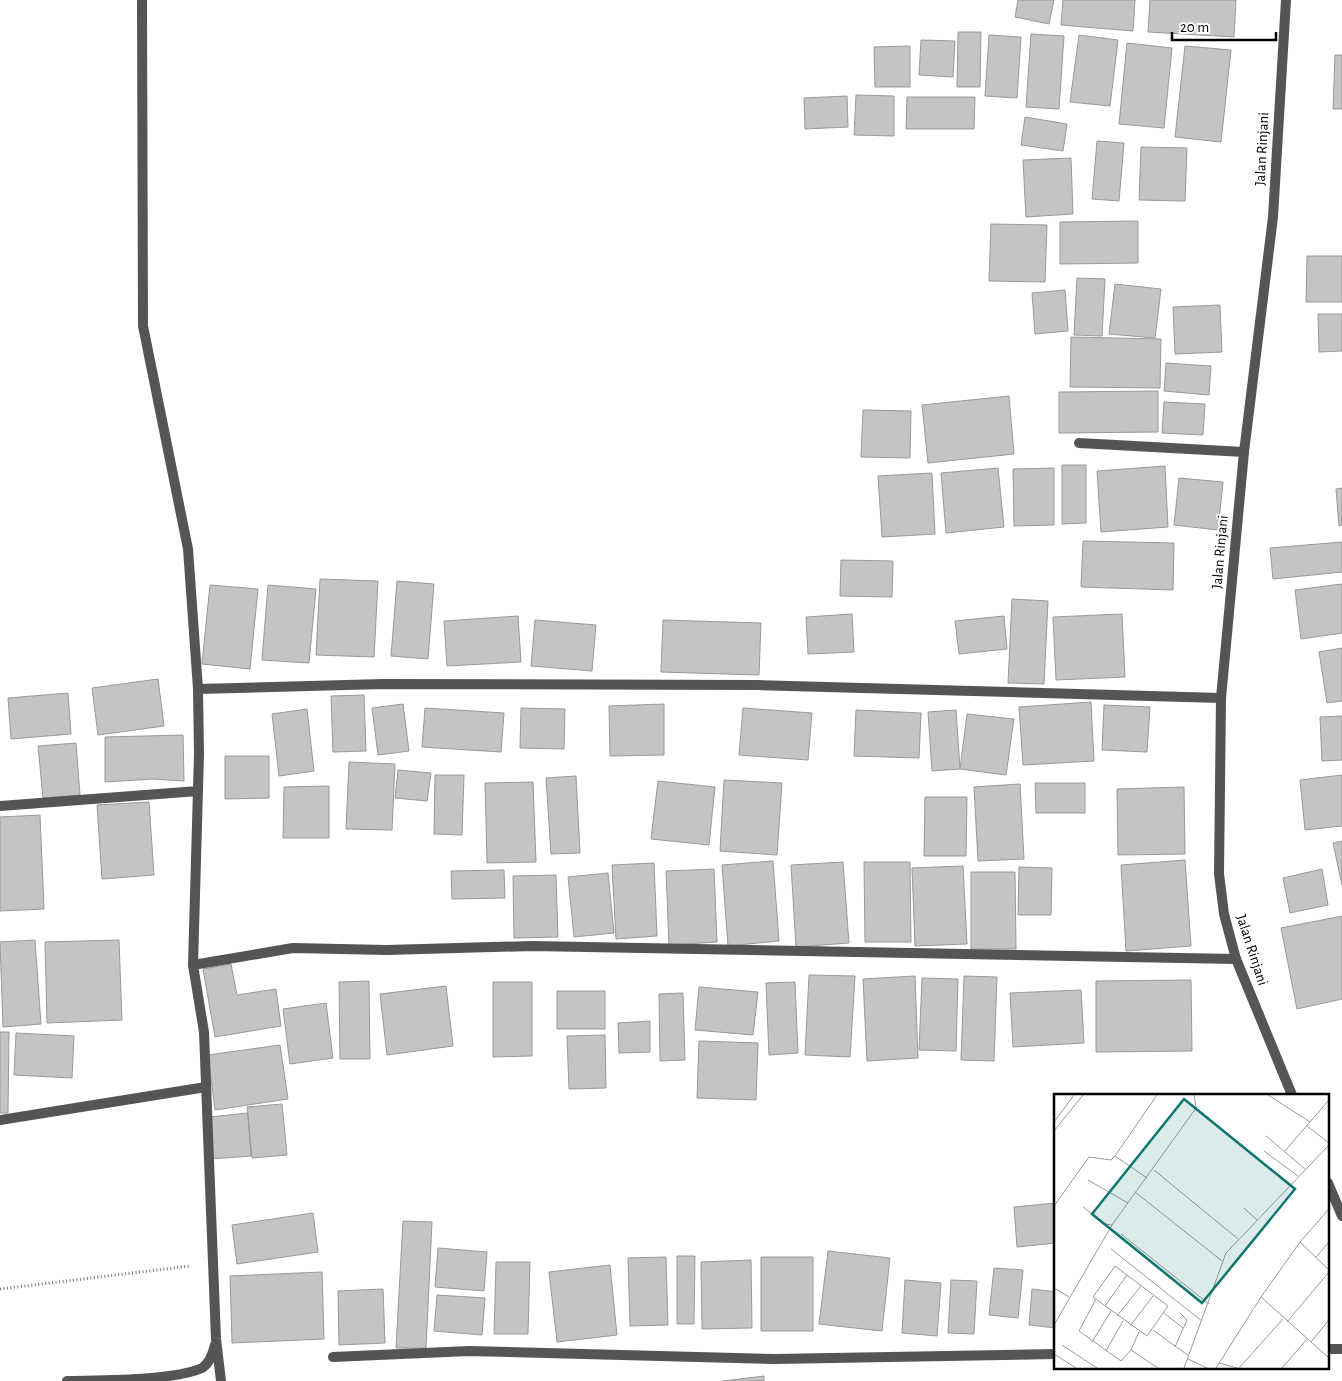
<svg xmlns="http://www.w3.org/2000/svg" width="1342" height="1381" viewBox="0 0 1342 1381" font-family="'Alegreya Sans',sans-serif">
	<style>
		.building { fill: #c4c4c4; stroke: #999 }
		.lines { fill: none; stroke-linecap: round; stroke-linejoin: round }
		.path { stroke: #777; stroke-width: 3; stroke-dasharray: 1 2.5; stroke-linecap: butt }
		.minor { stroke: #555; stroke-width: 10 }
		.tertiary { stroke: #555; stroke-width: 10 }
		.labels { text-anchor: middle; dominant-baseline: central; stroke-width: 4; stroke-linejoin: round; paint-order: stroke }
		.street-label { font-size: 15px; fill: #000; stroke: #fff }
		.inset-road { fill: none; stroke: #999; stroke-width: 1 }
		.view { fill: #0f766e; fill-opacity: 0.15; stroke: #0f766e; stroke-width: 2.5 }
		.inset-edge { fill: none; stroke: #000; stroke-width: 2.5 }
	</style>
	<rect width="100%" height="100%" fill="#fff"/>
	<!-- building -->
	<path class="building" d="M1018,0h36l-5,24 -34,-7z
		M1063,0h72l-2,31 -72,-6z
		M1150,0h86l-2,37 -86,-5z
		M958,32h23l-1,55h-23z
		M1031,34l33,2 -5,73 -33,-2z
		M989,35l32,2 -4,61 -32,-2z
		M1079,35l39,5 -8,66 -40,-4z
		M921,40l34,1 -2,36 -34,-2z
		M1127,43l45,5 -8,80 -45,-4z
		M910,46v41h-35l-1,-40z
		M1185,46l46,4 -10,92 -46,-5z
		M1335,55h7v54h-9z
		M856,95l38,1v40l-40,-1z
		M847,96l1,31 -43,2 -1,-31z
		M907,97h68l-1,32h-68z
		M1025,117l42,7 -4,27 -42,-6z
		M1097,141l27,2 -5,58 -27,-2z
		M1141,147l46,1 -2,53 -46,-1z
		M1071,158l2,56 -47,3 -3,-57z
		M1138,221v42l-78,1v-42z
		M991,224l56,1 -2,57 -56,-1z
		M1307,256h35v46h-36z
		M1077,278l28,1 -3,57 -28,-1z
		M1115,284l46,5 -6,49 -46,-4z
		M1065,290l3,41 -33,3 -3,-41z
		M1220,305l2,47 -47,2 -2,-47z
		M1318,314h24v37l-23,1z
		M1071,337l90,2 -1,49 -90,-1z
		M1166,363l45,3 -2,29 -45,-4z
		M1158,391v41l-99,1v-41z
		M1009,396l5,58 -86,9 -6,-58z
		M1164,402l41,2 -2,31 -41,-2z
		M863,410l48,1 -1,47 -49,-1z
		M1062,465h24v58l-24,1z
		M1165,466l3,61 -67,5 -4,-61z
		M998,468l6,59 -58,6 -5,-60z
		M1054,468v57l-40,1 -1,-57z
		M932,473l3,61 -53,3 -4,-61z
		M1179,478l44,4 -5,48 -44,-5z
		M1342,488v37l-3,1 -3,-37z
		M1083,541l91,2 -1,47 -92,-3z
		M1342,542v30l-69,7 -3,-31z
		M841,560l52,1 -1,36 -52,-1z
		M320,579l58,2 -4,76 -58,-2z
		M397,581l37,3 -6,75 -37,-3z
		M1342,584v49l-41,6 -6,-49z
		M210,585l48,4 -8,80 -48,-5z
		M268,585l48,4 -7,74 -47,-3z
		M1012,599l36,2 -4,83 -36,-1z
		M852,614l2,38 -46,2 -2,-37z
		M1122,614l3,63 -69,3 -3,-63z
		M518,616l3,46 -74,4 -3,-45z
		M1004,616l3,33 -48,5 -4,-33z
		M535,620l61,5 -4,46 -61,-5z
		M663,620l98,3 -2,52 -98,-3z
		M1342,648v53l-15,2 -8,-51z
		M158,679l6,47 -66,9 -6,-47z
		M68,693l3,41 -60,5 -3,-41z
		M364,695l2,56 -33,1 -2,-56z
		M1091,702l3,59 -71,4 -4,-58z
		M403,704l6,47 -31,4 -6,-47z
		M664,704v51l-54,1 -1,-50z
		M1104,705l46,2 -3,45 -45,-2z
		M425,708l79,5 -3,39 -79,-5z
		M521,708l44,1 -1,40 -44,-1z
		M743,708l69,5 -4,47 -69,-5z
		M307,709l7,62 -35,5 -7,-62z
		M856,710l65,3 -2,45 -65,-2z
		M956,710l4,59 -28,2 -4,-59z
		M967,714l47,5 -8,56 -46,-6z
		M1342,716v44l-20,1 -2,-44z
		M183,735l1,46 -31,-2 -48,3v-45z
		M76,743l4,52 -37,3 -5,-52z
		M225,756h44v42l-44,1z
		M349,762l46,2 -3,66 -46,-1z
		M398,770l33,3 -4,28 -32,-3z
		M435,775h29l-2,60 -28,-1z
		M1342,775v51l-37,4 -5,-50z
		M576,776l4,77 -29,1 -5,-76z
		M724,780l58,3 -5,72 -57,-4z
		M658,781l57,6 -6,58 -58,-6z
		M533,782l3,80 -49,1 -2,-80z
		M1035,783h50v30h-49z
		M1020,784l4,75 -46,2 -4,-74z
		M329,786v52h-46l1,-51z
		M1184,787l1,67 -67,1 -1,-66z
		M925,797h42l-1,59h-42z
		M149,802l5,73 -52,4 -5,-74z
		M40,815l4,94 -44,2v-94z
		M1342,841v44l-9,-42z
		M1185,860l6,86 -65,5 -5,-86z
		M773,861l6,80 -51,5 -6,-81z
		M843,862l6,81 -53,4 -5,-82z
		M864,862h46l1,80h-46z
		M654,863l3,73 -41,3 -4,-74z
		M963,866l4,78 -52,2 -3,-78z
		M1019,867l33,1 -1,47h-33z
		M714,869l3,73 -48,3 -3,-74z
		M1322,869l6,36 -38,8 -7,-35z
		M504,870l1,28 -53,1 -1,-28z
		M971,872h44l1,77h-45z
		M608,873l6,60 -40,4 -6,-60z
		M556,875l2,62 -44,1 -1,-62z
		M1342,916v83l-45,10 -16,-81z
		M35,940l6,84 -38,3 -3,-85z
		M119,940l3,80 -75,3 -2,-81z
		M231,964l6,31 39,-6 5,37 -66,11 -12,-68z
		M809,975l46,1 -5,81 -45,-2z
		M915,976l3,82 -51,3 -4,-82z
		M964,976l33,1 -3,84 -33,-1z
		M922,978l36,1 -2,72 -37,-1z
		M1191,980l1,71 -96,1v-71z
		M369,981l1,78h-30l-1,-77z
		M493,982h39v74l-39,1z
		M795,982l3,71 -29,2 -3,-72z
		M446,986l7,60 -66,9 -7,-61z
		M699,987l59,5 -5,43 -58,-5z
		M1081,990l3,53 -71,4 -3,-54z
		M557,991h48v38h-48z
		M683,993l2,67 -25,1 -1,-67z
		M326,1003l7,55 -43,6 -7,-55z
		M650,1021v31l-31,1 -1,-30z
		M0,1032h9l-1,81h-8z
		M16,1033l58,3 -2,42 -58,-3z
		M605,1035l1,53 -37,1 -2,-53z
		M699,1041l59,2 -2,57 -59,-2z
		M280,1045l8,54 -73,11 -7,-55z
		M282,1104l5,51 -35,3 -5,-51z
		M248,1113l3,43 -40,3 -2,-42z
		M1056,1203v40l-39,4 -3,-40z
		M313,1213l5,39 -81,12 -5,-39z
		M403,1221l29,1 -6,126h-30z
		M438,1248l49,4 -3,39 -49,-4z
		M828,1251l62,7 -8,73 -63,-7z
		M677,1256h18l-1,68h-17z
		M666,1257l2,68 -38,1 -2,-68z
		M761,1257h52v74h-52z
		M751,1260l1,68 -50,1 -1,-67z
		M496,1262h34l-2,72h-34z
		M610,1265l7,70 -60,7 -8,-70z
		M994,1268l29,2 -5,48 -29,-3z
		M322,1272l2,67 -92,4 -2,-67z
		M905,1280l36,3 -4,53 -35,-3z
		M951,1280l26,1 -3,53 -26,-1z
		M383,1289l2,54 -46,2 -1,-54z
		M1032,1289l24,3v36l-27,-3z
		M437,1295l48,3 -3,37 -48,-4z
		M764,1376v5h-41z"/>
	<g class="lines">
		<!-- path -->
		<path class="path" d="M0,1289l190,-23"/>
		<!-- minor -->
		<path class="minor" d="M142,0l1,326 45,223 10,140 1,65 -6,211 11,67 12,307 5,42
			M1079,443l165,9
			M198,689l185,-5 374,1 464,13
			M0,806l198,-15
			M193,965l100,-17 94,2 145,-4 704,13
			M0,1120l206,-33
			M1328,1349h14
			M333,1357l136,-6 306,8 281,-5
			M67,1381c34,-1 106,0 135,-13 8,-5 11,-15 13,-23"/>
		<!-- tertiary -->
		<path class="tertiary" d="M1286,0l-13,217 -29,235 -23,246 -2,176 5,40 12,45 56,136
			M1328,1183l14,33"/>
	</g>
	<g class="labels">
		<!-- street labels -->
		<g class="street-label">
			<text transform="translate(1262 149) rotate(-87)">Jalan Rinjani</text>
			<text transform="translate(1220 552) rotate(-85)">Jalan Rinjani</text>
			<text transform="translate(1252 950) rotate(72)">Jalan Rinjani</text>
		</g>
	</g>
	<!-- overview -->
	<g transform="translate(1054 1094)">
		<rect width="275" height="275" fill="#fff"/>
		<path class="inset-road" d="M214,1l42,27M0,28l20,-27M253,32l22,17M0,37l29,-36M212,42l39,33M210,57l34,25M230,58l45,-52M61,62l32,22M100,76l84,69M34,86l40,23M81,98l87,69M0,112l35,-49 22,3 4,-4 42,-61M29,113l22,17 7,1M190,114l13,12M67,140l88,70M246,148l29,-33M57,155l91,72M262,163l13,-15M61,172l53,40 -21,30 -54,-39zM0,194l15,9M207,203l39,-55 29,28M42,205l-17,32 42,30 10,-11 27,18M51,212l22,-31M110,219l19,15M63,222l24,-30M233,228l42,-50M0,231l58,-100 84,-117 -2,-13M76,232l23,-30M99,236l36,26M38,248l19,-31M257,248l18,-22M8,251l35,23M121,253l12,-27 -7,-7M77,256l8,-18M52,257l17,-30M0,260l22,14M134,265l19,9M165,269l18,5M130,274l42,-115 103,-108M162,274l45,-71 68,61M185,274l44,-49M228,274l25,-29"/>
		<path class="view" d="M130,5l111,90 -93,114 -110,-89z"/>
		<rect width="275" height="275" class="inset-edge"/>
	</g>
	<!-- scale -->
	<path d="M1172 32v8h104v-8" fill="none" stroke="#000000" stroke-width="2.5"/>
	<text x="1180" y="32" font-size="15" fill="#000000" stroke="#ffffff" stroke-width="4" paint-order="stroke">20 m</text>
</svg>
